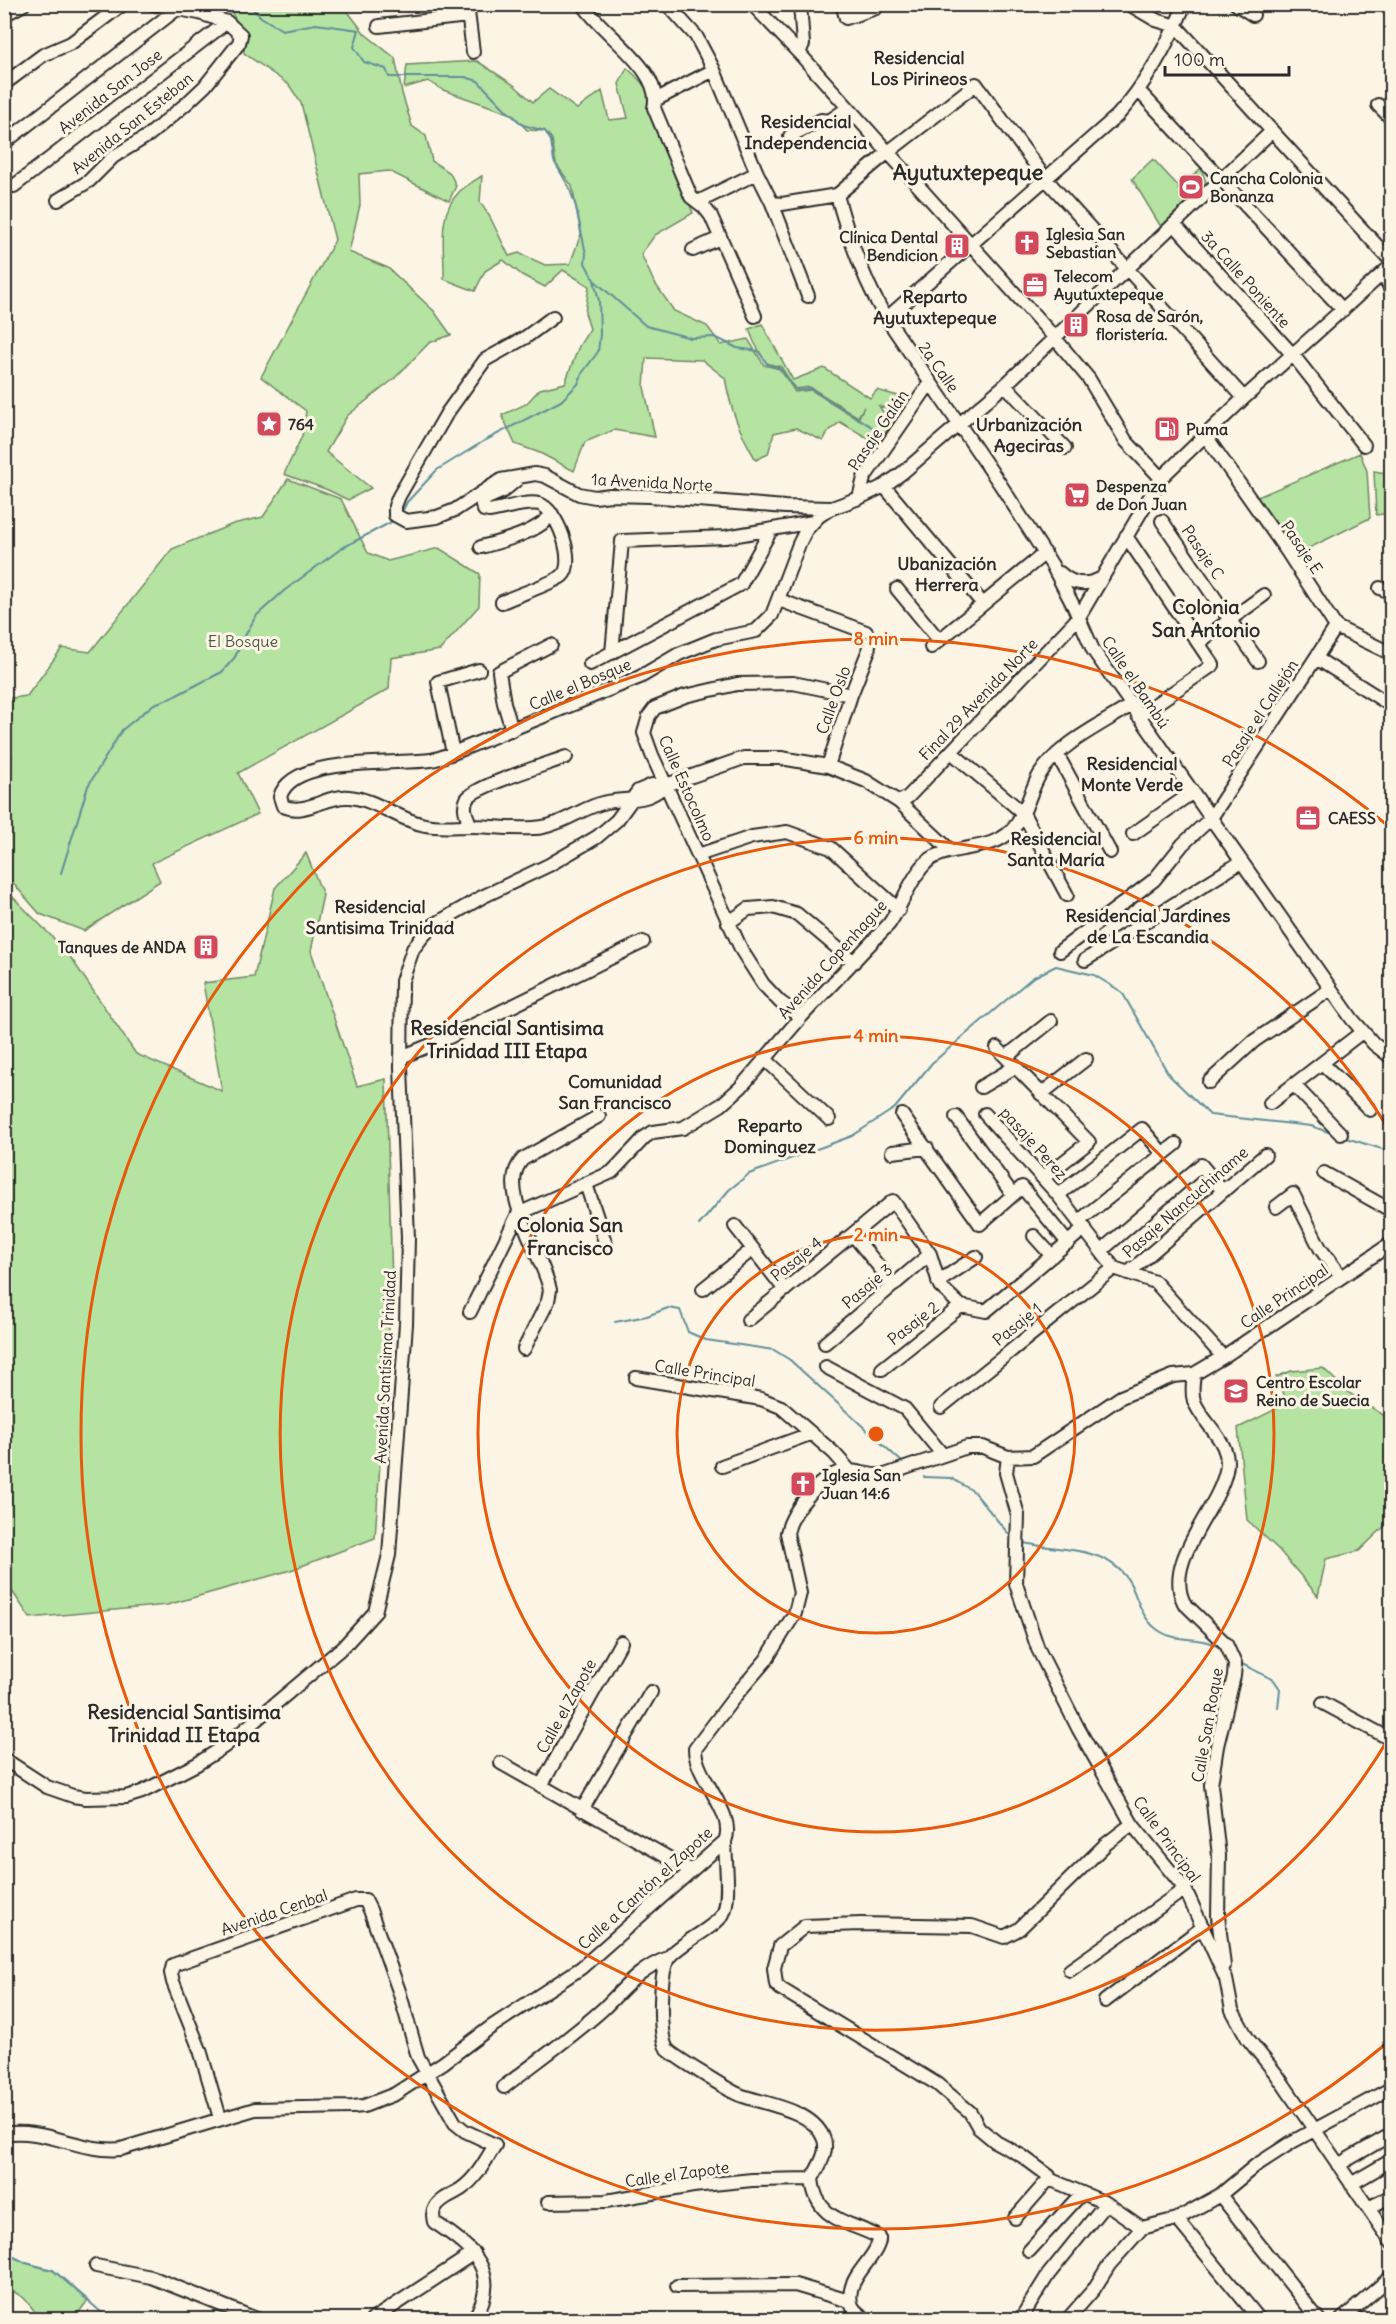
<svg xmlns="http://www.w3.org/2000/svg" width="1396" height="2324" viewBox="0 0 1396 2324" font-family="Delius,sans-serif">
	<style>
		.green { fill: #b5e3a1; stroke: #708766; stroke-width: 1.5 }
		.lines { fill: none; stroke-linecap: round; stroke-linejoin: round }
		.stream { stroke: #608e9a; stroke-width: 2 }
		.minor-casing { stroke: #2b2b2b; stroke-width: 16 }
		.minor { stroke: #fcf5e5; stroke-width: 12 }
		.ring { fill: none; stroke: #e8590c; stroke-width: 3 }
		.labels { text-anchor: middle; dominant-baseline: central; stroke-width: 6; stroke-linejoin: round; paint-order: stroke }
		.street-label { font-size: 16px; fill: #2b2b2b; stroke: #fcf5e5 }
		.poi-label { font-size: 16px; font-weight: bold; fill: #2b2b2b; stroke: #fcf5e5; text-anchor: start }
		.park-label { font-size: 16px; fill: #4e5948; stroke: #fcf5e5 }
		.neighbourhood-label { font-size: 18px; font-weight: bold; fill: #2b2b2b; stroke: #fcf5e5 }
		.quarter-label { font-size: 20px; font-weight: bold; fill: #2b2b2b; stroke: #fcf5e5 }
		.district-label { font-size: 22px; font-weight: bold; fill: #2b2b2b; stroke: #fcf5e5 }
		.centre { fill: #e8590c; stroke: #fcf5e5; stroke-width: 3 }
		.ring-label { font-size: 18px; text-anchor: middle; font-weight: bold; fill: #e8590c; stroke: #fcf5e5; stroke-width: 6; stroke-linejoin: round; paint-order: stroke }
	</style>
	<rect width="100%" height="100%" fill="#fcf5e5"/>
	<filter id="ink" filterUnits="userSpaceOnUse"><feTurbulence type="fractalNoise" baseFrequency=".0167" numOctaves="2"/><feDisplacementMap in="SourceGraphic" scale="12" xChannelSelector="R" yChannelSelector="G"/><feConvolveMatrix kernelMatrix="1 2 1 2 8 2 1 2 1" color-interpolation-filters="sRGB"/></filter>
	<g filter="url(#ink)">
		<!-- green -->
		<path class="green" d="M188,5h152l9,8 16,21 30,24 7,35 10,33 14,10 6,25 18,12 6,13 -7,15 -60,-30 -30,3 1,31 -11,47 39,16 46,43 17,24 -22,8 -35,36 -47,37 -21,36 45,36 -23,12 -20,-10 -44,-16 18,-38 4,-25 -45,-34 74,-137 -34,-137 -12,-18 -45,-32v-18l-12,-22z
			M477,61l37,24 19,17 16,-13 28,20 25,-18 7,29 19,-2 -9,-34 8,-16c31,26 32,50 44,87 6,20 15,39 22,58l-38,22 -14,19 13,28 20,29 33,15 14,19 27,-6 16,26 16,4 15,23 16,-2 47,29 6,-12 -6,10 -48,-30 -15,2 -14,-22 -15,-4 -12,-21 -5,-13 13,-5 31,56 31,-12 46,30 7,-8 21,6 7,6 -4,12 -22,-8 9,13v10l-10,15 -38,-22 -12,10 -5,9 -27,-13 -22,5 -6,21 -12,6c-17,-29 -25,-49 -31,-82l-23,-18 -56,-2 -2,29 11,50 -41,-7 -29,12 -11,29 -34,-18 -25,-9 -13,-29 24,-11 14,-15 25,-6 14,-37 11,-17 -5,-16 4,-27 -26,-16 -18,17 -23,-12 -19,-15 -18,11 -10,20 -31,-12c1,-29 -8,-64 15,-87 6,-6 15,-11 23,-16l-2,26 10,15 19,39 10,-3 26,12 25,-1 11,-30 -9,-48 -16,-22 -4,-25 -7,-8 -18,-1 -15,-16 -69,-24 -15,-9 -24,7 3,-23z
			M1153,159l26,28 -1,3 23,-22 5,14 -45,45 -29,-48z
			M1360,453l7,18 3,47 -79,39 -38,-58z
			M1374,471l17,3v39l-15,2z
			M288,479l53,20 27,54 20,8 51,-13 41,26 -1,32 -39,44 -49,8 -2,31 -151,84 20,41 -106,49 8,18 -76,50 -44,-17 -35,-40v-70l5,-25 2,-24 -7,-4v-52l22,-3 35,-48 28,4 82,-103 61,-25 30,-7z
			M306,853l17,42 -12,56 46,135 29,-7 6,204 -17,255 -84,32 -124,35 -137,13 -26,-39 1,-690 62,63 69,102 86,37 -19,-108 51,-6 21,-89z
			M1323,1368l26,25 42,27 1,99 -33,32 -33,8 -8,37 -39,-46 -32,-30 -9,-92 50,-25 -12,-26 15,-6z
			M4,2252l22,11 28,8 34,29 -14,19h-33l-17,-21 -16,-10 -3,2z"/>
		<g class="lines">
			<!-- stream -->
			<path class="stream" d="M248,4l13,13 21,13 34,-6 43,6 -5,17 10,15 22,7 3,8h76l13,4 30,31 15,13 22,6 6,10 3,20 15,26 7,20 10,47 -1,9 9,17 5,21 1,33 -2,18 -15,20 -5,12 -17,17 -77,40 -47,29 -30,32 -6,12
				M595,281l51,45 45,12 24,-1 22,11 21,3 10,14 11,3 17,22 15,-1 75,47
				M61,873l27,-87 34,-56 32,-26 17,-6 51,-26 13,-15 7,-16 14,-25 29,-26 57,-42 53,-28
				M1343,1137l49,15
				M699,1225l30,-35 20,-16 103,-38 43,-28 37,-45 100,-85 24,-12 38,9 28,17 47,83 41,40 101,11 23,8
				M615,1322l32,-6 21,-8 12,2 8,22 18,8 68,10 16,10 113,103
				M924,1477l27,1 22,13 39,47
				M1020,1542c33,9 75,3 101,29 18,17 14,45 40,61 19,12 45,2 61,18
				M1238,1662l36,18 6,9 -2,19
				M4,2252l22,11 27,7 57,50"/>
			<!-- minor casing -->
			<g class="minor-casing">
				<path id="minor" d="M467,4l6,48
					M583,4c18,30 81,66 71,104l37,89 13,10 7,9 44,100
					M667,4l29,32 18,34 43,103 15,30 36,93
					M752,4l47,49 255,284 35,42 37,62 35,37
					M842,4l4,14 30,-10
					M1129,4l27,16 20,6 216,236
					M1236,4l17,11
					M4,15l20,-11
					M379,26l89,-10
					M799,53l4,-9 -3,-40
					M4,84l39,-29 28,-12 52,-39
					M1138,90l205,220
					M657,99l57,-29
					M1378,105l14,14
					M790,136l31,-16 8,1 19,-13
					M4,143l173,-134
					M14,186l213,-164
					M837,195c11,41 25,80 46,118l117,171 52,81 22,42 19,43 259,369 22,25 18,14
					M837,195l50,-42 89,-69 69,94 199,220
					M58,200l31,-19 24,-24 36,-22 38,-32 18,-17 34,-43 2,-8 -14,-13 -28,-9 -46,-9
					M698,202l59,-29
					M772,203l10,1 55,-9
					M1174,224l119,131 71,90
					M693,250l27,-12
					M1384,272l8,22
					M553,317l-27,20 -41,23 -38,53 -48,83 -4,10v9l11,6 31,-4 18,-7 46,-30 34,-6 10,2 34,18 16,3 15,-2 40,1 135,11 47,1 27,-10 25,-12 18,-13 103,-88 267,-254
					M887,318l230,-202c28,-30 52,-74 68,-112
					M1005,385l60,63
					M1205,435l81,115 50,77 56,27
					M884,486l99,118
					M859,498l5,-20 66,-95
					M1162,521l96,140
					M1126,536l87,129 -75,51
					M481,547c22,-6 58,-15 71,-33
					M1060,573c12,12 27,13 42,5
					M1380,588l12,5
					M897,589l42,51
					M779,600l87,32 4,6 -2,14 -17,43 -23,71
					M502,602c13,-6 51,-19 60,-26 15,-13 -5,-68 -23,-72 -14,-3 -35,5 -50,7l-5,-1 -2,-5 3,-6 18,-8 17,-14
					M1198,643l66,-48
					M931,647l114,-94
					M612,653l10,-112 104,-4 87,-15
					M1316,658l76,48
					M590,664l151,-80 30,-54
					M512,730l-8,-27 -5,-31 52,-27
					M951,752l72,61 44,82
					M453,753l-15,-71 41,-12
					M1057,754l53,98
					M666,785c-23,19 -33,12 -59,17 -23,4 -41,21 -64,25 -23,4 -49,-1 -73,-1 -14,0 -31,2 -45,-1 -27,-5 -49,-26 -76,-28 -24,-2 -43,19 -66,9l-3,-9c11,-42 117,-32 151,-37 8,-1 15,-5 22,-7l187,-76 39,-23 37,-15 40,-8 16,-16 27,-71 7,-14 13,-14 12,-8
					M899,802l9,-5 171,-180 82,-139 83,-80 148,-133
					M471,826c-4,-9 -9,-18 -4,-27 7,-13 81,-35 99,-42
					M1133,834l60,-42
					M698,855l54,-18 35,-5 44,16 68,62
					M728,923l20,-14 25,-2 24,7 57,48
					M1060,951l94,-71 29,-36 28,-26 125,-191
					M1085,960l156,-98
					M801,1017l-21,-15 -17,-18 -21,-33 -90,-196 -8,-22 5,-17 6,-8 30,-12 52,-12 56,-1 58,12
					M997,1048l92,94 -46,36
					M401,1057l42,-17 200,-98
					M1006,1057l45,-36
					M764,1058l65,61
					M1322,1063l48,47
					M1209,1082l45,-41 77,-52
					M1294,1085l47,49
					M981,1087l34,-20
					M1041,1094l45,-35
					M1270,1103l92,-71
					M985,1114l73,81 56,73 41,14 68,75
					M902,1115l78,109 42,-37 46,56
					M956,1117l57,78
					M892,1152l35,-4
					M1324,1173l68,38
					M586,1184l21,64
					M1058,1195l84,-66 21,25
					M1276,1207l17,-13 27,54 21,29
					M1079,1221l97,-77
					M735,1226l50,64
					M853,1235l41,50
					M1034,1236l18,20
					M1102,1250l99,-85 22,26
					M1128,1273l137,-118
					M938,1282l38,-25
					M703,1289l50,-40
					M470,1312l48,-98 94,-42 33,-35 8,-5 30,-4 38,-23 20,-18 60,-70 88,-93c13,-18 26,-58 45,-67 24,-12 57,-6 77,-26 15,-15 18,-39 29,-57 19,-30 61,-49 90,-68
					M748,1320l145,-119 37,53 10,32 21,20
					M825,1343l105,-89
					M524,1349l24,-48 2,-11c-6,-33 -56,-103 -27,-131l76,-43
					M826,1367l79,42 37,45
					M882,1369l79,-63 25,5 99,-83
					M1194,1374c-1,9 -3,18 0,27 9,24 39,41 32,70 -9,41 -63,90 -42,132l42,41 9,20 -1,12 -17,70 -6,39 8,71 -1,60 6,50
					M636,1378l125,21 20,8 53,46 16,18
					M941,1407l173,-139
					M1008,1457l-2,16 12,42 -2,69 22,65 40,79 54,96 53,65 41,90 6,31 16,29 29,36 115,168
					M722,1466l88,-32
					M1323,1703l69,37
					M4,1759l43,28 26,9 13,2 40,-1 16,-5 55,-28 28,-18 119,-100 31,-34 14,-57 17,-231 2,-86 -7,-171 1,-86 11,-32 10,-13 11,-11 48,-28 67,-32 48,-28 20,-17 21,-29 14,-6h14l78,-27h37l47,8 38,15 33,21 52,49
					M501,1763l189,107
					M541,1786l80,-144
					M582,1810l69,-118
					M1132,1824l-26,20 -87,85 -15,8 -32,-11 -111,-2 -56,2 -25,20 -6,22 2,16 5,5 156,95 33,28 9,16 17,14 26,14 27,20v3l57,24 36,25
					M725,1841c0,18 6,58 -2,73 -7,13 -41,28 -53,42 -11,11 -12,79 -3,93 5,6 64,43 73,46 24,9 71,14 83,42 7,14 -5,30 -11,42 4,42 36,42 67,58 2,15 -25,35 -28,53 -3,16 3,21 16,30
					M1070,1970l115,-81
					M1105,2001l98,-74
					M504,2087c33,-26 68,-50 99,-78 22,-21 35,-40 65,-51
					M220,2118l-20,-68 -27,-68 -2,-9 2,-8 183,-65h9l5,10 29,81 19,66 37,66 10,8 30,14c-9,15 -19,34 -34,44 -9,6 -21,9 -26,19 -3,5 -2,9 -1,14 38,25 70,51 39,98
					M4,2134c40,-7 77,19 117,15l134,-40 97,-2 12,-1 31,-12 48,-31 48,-36 90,-59 144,-127c12,-27 -30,-63 -30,-92l41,-54 30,-35 29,-47 5,-20 -13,-60c5,-23 36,-61 60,-62 13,0 25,6 38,4l82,-28h16l25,10 25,-1 88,-59 52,-21 21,-2 29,-17 169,-114
					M1338,2165l54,-31
					M1351,2184l41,-24
					M1220,2195l99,125
					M548,2202l58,-1 87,-15 59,-6 60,-1
					M1368,2208l24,-12
					M1015,2218l34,-39
					M1177,2219l83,101
					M1029,2251l53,-58
					M96,2266l55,11 108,43
					M677,2286l118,-1 54,16
					M372,2320l102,-67
					M1020,2320l28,-45 58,-72
					M1067,2320l27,-31 15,-24 33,-37 35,-9 43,-24 35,-29 37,-24 100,-54
					M1341,2320l51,-44"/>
			</g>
			<!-- minor -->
			<use href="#minor" class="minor"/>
		</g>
	</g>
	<!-- distance rings -->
	<g class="ring">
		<circle cx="876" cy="1434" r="199"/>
		<circle cx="876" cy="1434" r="398"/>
		<path d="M1390 1736A596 596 0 1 1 1390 1132"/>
		<path d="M1387 2043A795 795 0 1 1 1387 825"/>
	</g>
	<!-- icons -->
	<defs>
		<g id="stadium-square" transform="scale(1.35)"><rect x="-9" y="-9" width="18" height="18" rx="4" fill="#d1495b" stroke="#fcf5e5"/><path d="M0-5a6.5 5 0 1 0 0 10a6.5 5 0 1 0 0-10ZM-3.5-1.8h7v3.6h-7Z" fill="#fff"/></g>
		<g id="church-square" transform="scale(1.35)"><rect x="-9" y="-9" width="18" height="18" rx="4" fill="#d1495b" stroke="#fcf5e5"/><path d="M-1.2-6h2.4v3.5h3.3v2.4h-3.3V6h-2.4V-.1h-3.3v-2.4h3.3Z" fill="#fff"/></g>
		<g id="building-square" transform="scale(1.35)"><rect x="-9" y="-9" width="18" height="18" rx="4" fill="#d1495b" stroke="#fcf5e5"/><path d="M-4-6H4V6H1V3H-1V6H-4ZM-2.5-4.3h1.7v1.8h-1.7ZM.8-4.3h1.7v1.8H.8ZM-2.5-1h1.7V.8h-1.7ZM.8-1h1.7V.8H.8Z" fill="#fff"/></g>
		<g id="office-square" transform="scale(1.35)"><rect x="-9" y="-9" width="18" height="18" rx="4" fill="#d1495b" stroke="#fcf5e5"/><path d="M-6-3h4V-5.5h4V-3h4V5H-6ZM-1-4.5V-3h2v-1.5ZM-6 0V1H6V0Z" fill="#fff"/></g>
		<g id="sight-square" transform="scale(1.35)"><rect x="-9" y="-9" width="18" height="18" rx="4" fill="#d1495b" stroke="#fcf5e5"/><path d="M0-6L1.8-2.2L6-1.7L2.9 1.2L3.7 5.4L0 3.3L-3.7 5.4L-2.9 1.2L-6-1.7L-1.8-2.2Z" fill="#fff"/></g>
		<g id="fuel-square" transform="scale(1.35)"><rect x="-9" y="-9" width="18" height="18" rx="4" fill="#d1495b" stroke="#fcf5e5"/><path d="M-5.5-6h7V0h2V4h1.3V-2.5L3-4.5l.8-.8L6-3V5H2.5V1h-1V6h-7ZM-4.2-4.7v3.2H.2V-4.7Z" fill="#fff"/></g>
		<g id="supermarket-square" transform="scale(1.35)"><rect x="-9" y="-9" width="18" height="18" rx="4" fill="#d1495b" stroke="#fcf5e5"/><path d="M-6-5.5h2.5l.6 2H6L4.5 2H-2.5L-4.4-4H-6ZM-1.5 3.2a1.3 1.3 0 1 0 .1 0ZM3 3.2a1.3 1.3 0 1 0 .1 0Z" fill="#fff"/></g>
		<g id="school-square" transform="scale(1.35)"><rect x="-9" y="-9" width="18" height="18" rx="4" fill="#d1495b" stroke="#fcf5e5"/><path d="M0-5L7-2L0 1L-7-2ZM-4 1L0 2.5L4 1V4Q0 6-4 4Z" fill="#fff"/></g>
	</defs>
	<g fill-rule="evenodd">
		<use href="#stadium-square" x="1191" y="187"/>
		<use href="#church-square" x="1027" y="243"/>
		<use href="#building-square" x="957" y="246"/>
		<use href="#office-square" x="1035" y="285"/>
		<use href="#building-square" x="1076" y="325"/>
		<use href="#sight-square" x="269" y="424"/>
		<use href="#fuel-square" x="1167" y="429"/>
		<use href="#supermarket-square" x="1077" y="495"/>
		<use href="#office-square" x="1308" y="818"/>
		<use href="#building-square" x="206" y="947"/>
		<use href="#school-square" x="1236" y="1391"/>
		<use href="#church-square" x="803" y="1484"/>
	</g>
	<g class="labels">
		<!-- street labels -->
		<g class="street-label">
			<text transform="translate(110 91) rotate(-38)">Avenida San Jose</text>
			<text transform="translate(132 123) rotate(-39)">Avenida San Esteban</text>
			<text transform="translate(1246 279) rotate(48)">3a Calle Poniente</text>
			<text transform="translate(939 367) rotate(55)">2a Calle</text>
			<text transform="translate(878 430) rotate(-56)">Pasaje Galán</text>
			<text transform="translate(652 482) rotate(3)">1a Avenida Norte</text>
			<text transform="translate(1302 547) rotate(56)">Pasaje E</text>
			<text transform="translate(1203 552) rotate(56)">Pasaje C</text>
			<text transform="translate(1136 682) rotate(56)">Calle el Bambú</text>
			<text transform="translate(580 684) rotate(-23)">Calle el Bosque</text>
			<text transform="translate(978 699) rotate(-46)">Final 29 Avenida Norte</text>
			<text transform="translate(833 700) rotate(-70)">Calle Oslo</text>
			<text transform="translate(1260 713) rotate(-57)">Pasaje el Callejón</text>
			<text transform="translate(687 788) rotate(66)">Calle Estocolmo</text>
			<text transform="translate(832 959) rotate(-48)">Avenida Copenhague</text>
			<text transform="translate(1034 1143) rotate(48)">pasaje Perez</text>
			<text transform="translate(1185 1202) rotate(-41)">Pasaje Nancuchiname</text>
			<text transform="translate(796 1259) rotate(-39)">Pasaje 4</text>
			<text transform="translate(867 1286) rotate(-40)">Pasaje 3</text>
			<text transform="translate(1284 1296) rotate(-34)">Calle Principal</text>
			<text transform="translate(913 1323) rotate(-38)">Pasaje 2</text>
			<text transform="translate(1017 1324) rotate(-39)">Pasaje 1</text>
			<text transform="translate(385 1367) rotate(-87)">Avenida Santísima Trinidad</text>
			<text transform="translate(705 1373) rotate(9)">Calle Principal</text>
			<text transform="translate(566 1706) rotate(-61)">Calle el Zapote</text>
			<text transform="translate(1207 1725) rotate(-80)">Calle San Roque</text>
			<text transform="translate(1167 1839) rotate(54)">Calle Principal</text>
			<text transform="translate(645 1888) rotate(-42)">Calle a Cantón el Zapote</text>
			<text transform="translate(274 1912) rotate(-19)">Avenida Cenbal</text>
			<text transform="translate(677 2174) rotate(-8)">Calle el Zapote</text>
		</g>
		<!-- poi labels -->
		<g class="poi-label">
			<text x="1210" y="178">Cancha Colonia<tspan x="1210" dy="18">Bonanza</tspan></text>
			<text x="1046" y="234">Iglesia San<tspan x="1046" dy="18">Sebastian</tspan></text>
			<text x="938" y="237" text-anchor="end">Clínica Dental<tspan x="938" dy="18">Bendicion</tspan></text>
			<text x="1054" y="276">Telecom<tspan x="1054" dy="18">Ayutuxtepeque</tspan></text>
			<text x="1096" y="316">Rosa de Sarón,<tspan x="1096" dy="18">floristería.</tspan></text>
			<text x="288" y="424">764</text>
			<text x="1186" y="429">Puma</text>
			<text x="1096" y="486">Despenza<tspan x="1096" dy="18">de Don Juan</tspan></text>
			<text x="1328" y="818">CAESS</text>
			<text x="186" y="947" text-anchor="end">Tanques de ANDA</text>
			<text x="1256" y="1382">Centro Escolar<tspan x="1256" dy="18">Reino de Suecia</tspan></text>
			<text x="822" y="1475">Iglesia San<tspan x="822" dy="18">Juan 14:6</tspan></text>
		</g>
		<!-- park labels -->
		<g class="park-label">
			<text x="243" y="641">El Bosque</text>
		</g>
		<!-- neighbourhood labels -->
		<g class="neighbourhood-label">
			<text x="919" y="57">Residencial<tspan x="919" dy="21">Los Pirineos</tspan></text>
			<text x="806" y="121">Residencial<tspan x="806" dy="21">Independencia</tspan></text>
			<text x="935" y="296">Reparto<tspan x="935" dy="21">Ayutuxtepeque</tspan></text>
			<text x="1029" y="424">Urbanización<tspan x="1029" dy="21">Ageciras</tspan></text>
			<text x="947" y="563">Ubanización<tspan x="947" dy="21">Herrera</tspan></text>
			<text x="1132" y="763">Residencial<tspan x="1132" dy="21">Monte Verde</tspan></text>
			<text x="1056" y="838">Residencial<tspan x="1056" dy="21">Santa María</tspan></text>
			<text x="380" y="906">Residencial<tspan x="380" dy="21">Santisima Trinidad</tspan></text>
			<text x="1148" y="915">Residencial Jardines<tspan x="1148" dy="21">de La Escandia</tspan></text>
			<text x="615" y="1081">Comunidad<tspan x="615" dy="21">San Francisco</tspan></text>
			<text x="770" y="1125">Reparto<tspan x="770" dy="21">Dominguez</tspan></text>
		</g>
		<!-- quarter labels -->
		<g class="quarter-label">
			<text x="1206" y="606">Colonia<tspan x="1206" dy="23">San Antonio</tspan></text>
			<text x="507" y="1027">Residencial Santisima<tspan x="507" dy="23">Trinidad III Etapa</tspan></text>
			<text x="570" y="1224">Colonia San<tspan x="570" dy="23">Francisco</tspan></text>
			<text x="184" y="1711">Residencial Santisima<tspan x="184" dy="23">Trinidad II Etapa</tspan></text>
		</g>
		<!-- district labels -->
		<g class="district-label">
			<text x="968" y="172">Ayutuxtepeque</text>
		</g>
	</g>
	<circle cx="876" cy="1434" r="9" class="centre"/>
	<g class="ring-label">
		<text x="876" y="645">8 min</text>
		<text x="876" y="844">6 min</text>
		<text x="876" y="1042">4 min</text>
		<text x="876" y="1241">2 min</text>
	</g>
	<!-- margin -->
	<rect width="1396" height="2324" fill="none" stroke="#fcf5e5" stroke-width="24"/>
	<rect x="12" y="12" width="1372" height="2300" fill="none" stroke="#2b2b2b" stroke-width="2" filter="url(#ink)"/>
	<!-- scale -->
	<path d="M1165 66v9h124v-9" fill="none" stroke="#2b2b2b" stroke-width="3"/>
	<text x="1174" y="66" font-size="18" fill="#2b2b2b" stroke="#fcf5e5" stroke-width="4.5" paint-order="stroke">100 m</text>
</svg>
